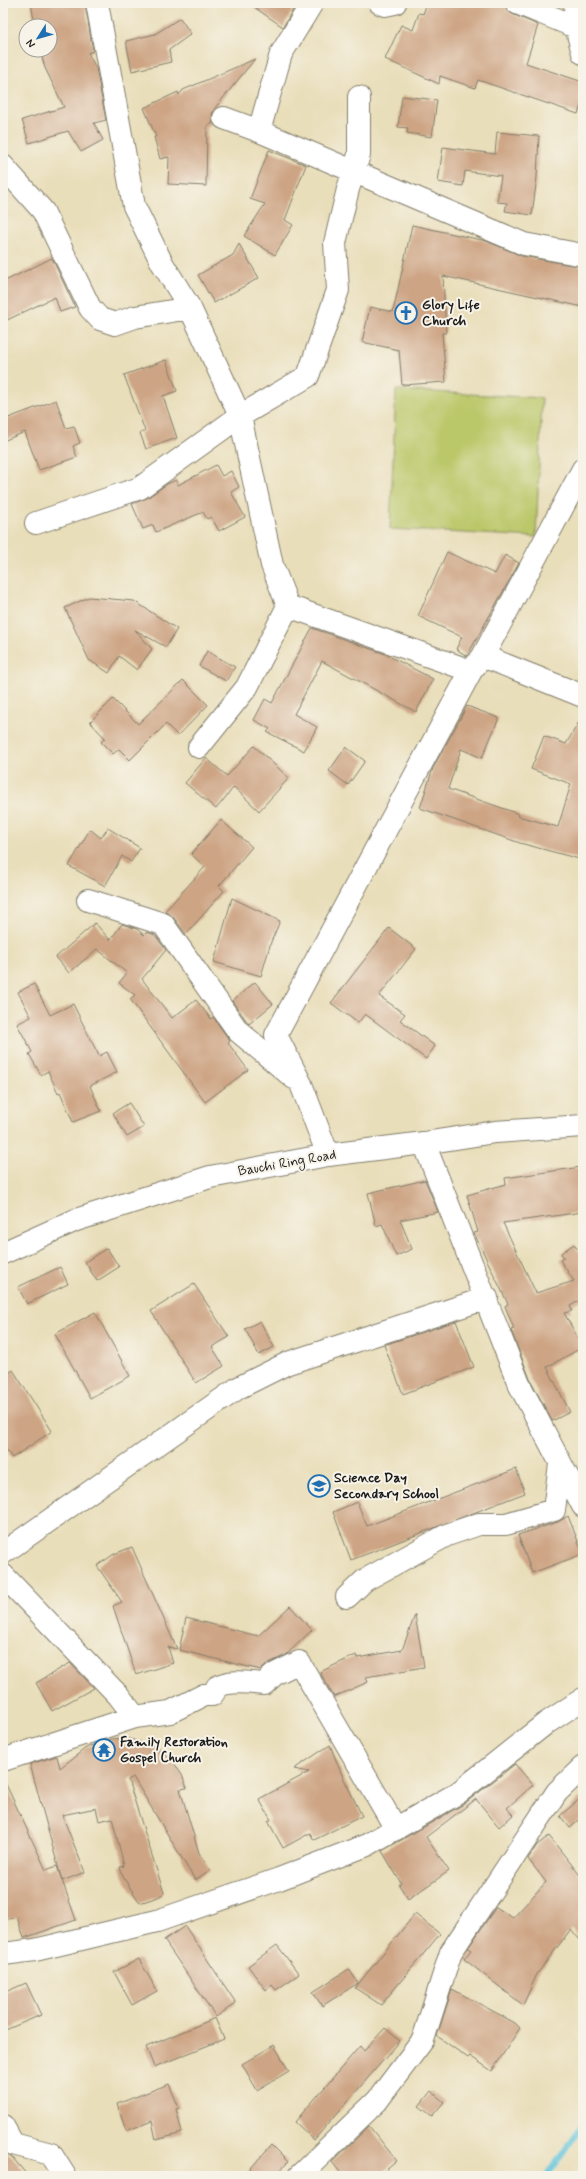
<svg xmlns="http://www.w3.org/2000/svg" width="586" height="2179" viewBox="0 0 586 2179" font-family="Mynerve,sans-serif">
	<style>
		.green { fill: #bbc86a; stroke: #6c7243 }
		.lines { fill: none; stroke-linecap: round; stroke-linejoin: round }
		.stream { stroke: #5dc4da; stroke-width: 6 }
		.building { fill: #cda484 }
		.minor-casing { stroke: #827d6b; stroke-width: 24 }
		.primary-casing { stroke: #827d6b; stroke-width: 24 }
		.minor { stroke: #fff; stroke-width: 22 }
		.primary { stroke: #fff; stroke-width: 22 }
		.labels { text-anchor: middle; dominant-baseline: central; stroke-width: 4; stroke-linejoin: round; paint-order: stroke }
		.poi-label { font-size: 14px; font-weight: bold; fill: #1c1c1c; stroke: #f7f3e8; text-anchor: start }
		.street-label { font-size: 14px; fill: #1c1c1c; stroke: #f7f3e8 }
	</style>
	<rect width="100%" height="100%" fill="#f7f3e8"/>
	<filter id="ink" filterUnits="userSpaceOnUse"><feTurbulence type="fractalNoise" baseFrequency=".025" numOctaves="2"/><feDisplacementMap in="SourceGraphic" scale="8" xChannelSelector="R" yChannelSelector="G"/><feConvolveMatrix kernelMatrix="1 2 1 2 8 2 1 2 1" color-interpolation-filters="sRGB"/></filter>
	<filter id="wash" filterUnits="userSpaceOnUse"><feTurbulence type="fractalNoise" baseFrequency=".012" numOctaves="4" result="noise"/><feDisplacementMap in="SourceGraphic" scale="16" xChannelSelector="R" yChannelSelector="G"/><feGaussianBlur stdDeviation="0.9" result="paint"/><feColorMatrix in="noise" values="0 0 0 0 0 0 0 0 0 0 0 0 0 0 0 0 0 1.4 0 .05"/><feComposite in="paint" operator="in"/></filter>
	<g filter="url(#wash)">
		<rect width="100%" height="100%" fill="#e9deba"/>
		<!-- green -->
		<path class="green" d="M396,390l146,8 -6,139 -146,-8z"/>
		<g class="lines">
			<!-- stream -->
			<path class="stream" d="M547,2176l36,-52"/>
		</g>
		<g id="blocks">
			<!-- building -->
			<path class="building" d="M31,3h54l8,48 -5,2 8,15 10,52 -12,3 9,17 -22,12 -13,-21 -39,12 -7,-23 42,-13 -19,-39 -5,-18h10v-24h-15z
				M248,3h43l4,3 -12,21z
				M427,3h77l3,7 5,4 26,11 -12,38 57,19v17l-5,15 -100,-34 -3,8 -35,-12 -1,8 -54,-25 16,-34 12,5 6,-17 4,1z
				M180,18l11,16 -22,16 2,12 -39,9 -6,-30 29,-7z
				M255,59l-40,49 -3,6 1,9 -6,3 -1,60 -38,-2 1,-27 -9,2 -6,-22h2l-12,-29 34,-16 1,3 4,-5z
				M402,96l35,4 -5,37 -25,-4 1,-5 -10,-1z
				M497,132l42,4 -2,41 -5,38 -27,-4 2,-8 -10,-1 4,-26 -36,-5 -2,15 -25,-4 5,-35 52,7z
				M269,150l37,15 -21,55 8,5 -18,30 -31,-19 21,-32 -15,-5z
				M412,225l74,16 36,15 61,11v40l-140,-31 3,57h-4l4,49 -44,3 -3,-35 -37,-8 8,-35 23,5z
				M239,244l20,34 -45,25 -16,-28 35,-20z
				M52,258l23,49 -15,5 -5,-15 -52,25v-40z
				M166,360l11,31 -14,5 14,42 -31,11 -6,-16 5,-2 -21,-56z
				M56,400l10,28 8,-2 6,17 -7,3 4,11 -38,13 -14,-38 -22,9v-21z
				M216,465l6,11 9,-5 8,16 -8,5 14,25 -26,14 -8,-14 -4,2 -4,-7 -47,20 -3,-7 -10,4 -11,-25 15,-6 20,-14 9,-4 2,5z
				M447,552l48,22 10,-19 14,8 -52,93 -11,-7 6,-12 -44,-21z
				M89,597l45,4 43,28 -11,18 -31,-17 17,19 -15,21 -18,-14 -10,17 -20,-13 -24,-52z
				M312,628l73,26 48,25 -17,33 -94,-51 -28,53 23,13 -13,24 -37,-19 3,-3 -16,-9 11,-21 7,4z
				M207,651l28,16 -9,14 -27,-15z
				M183,680l25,25 -30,31 -12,-12 -36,36 -11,-11 -6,5 -12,-12 4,-4 -15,-16 23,-23 25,25z
				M467,706l32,12 -17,40 -21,-9 -13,40 71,25 -1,2 40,11 13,-43 -40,-15 13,-33 22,8 17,-29v145l-63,-17 -100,-35 13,-40z
				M254,746l35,32 -30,33 -25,-24 -18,22 -31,-26 21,-25 21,18z
				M346,747l19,14 -17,24 -19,-14z
				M221,820l31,27 -33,39 5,5 -38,43 -13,-17 -8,-6 40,-44 -14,-13z
				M108,828l32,20 -9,14 -9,-6 -17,30 -36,-20 21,-37 11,9z
				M232,898l48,23 -9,21 -10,34 -47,-14z
				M95,923l15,17 12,-16 15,5 7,6 3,-3 8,3 11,15 -24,29 30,39 24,-18 15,19 2,-2 17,24 -2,2 20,27 -43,32 -75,-103 5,-4 -16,-12 8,-10 -30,-24 -28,24 -13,-16z
				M389,928l27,21 -37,47 26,18 -5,6 35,26 -9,13 -61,-45 -7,9 -27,-20z
				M255,982l18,22 -24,20 -17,-23z
				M34,984l16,31 23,-11 26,52 8,-4 10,20 -27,14 11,25 -28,11 -13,-30 -2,1 -10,-22 -7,4 -12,-21 3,-2 -15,-28 14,-7 -13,-25z
				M129,1103l15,24 -17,10 -14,-24z
				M581,1167l2,45 -80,11 33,70 38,-12 -14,-21 4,-2 -3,-5 13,-9 9,14v41l-13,7 2,5 -8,2 19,34 -36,20 23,45 -18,9 -22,-42 -19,-49 3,-1 -9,-23 3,-2 -34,-71 4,-1 -11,-37 39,-11 -1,-6z
				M425,1180l13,32 -38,8 12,29 -16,7 -14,-32 -6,2 -8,-33z
				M107,1248l12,19 -22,14 -12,-19z
				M60,1267l8,17 -41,20 -9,-17z
				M194,1284l35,53 -17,10 12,19 -28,17 -45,-72z
				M95,1312l35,64 -40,22 -35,-64z
				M260,1321l14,26 -15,8 -14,-26z
				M456,1321l18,46 -71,27 -19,-49z
				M13,1370l39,61 -40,27 -9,-13v-68z
				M516,1469l9,24 -174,67 -18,-48 24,-10 10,24z
				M568,1516l15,38 -51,19 -14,-38 40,-13z
				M132,1547l45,102 -9,-2 5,16 -37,12 -23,-69 9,-4 -25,-36 17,-12z
				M290,1606l22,24 -26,25 -17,8 -8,7 -82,-20 7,-32 72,18z
				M415,1615l9,52 -58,10 2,5 -34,15 -14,-25 36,-17 1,3 45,-8z
				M70,1663l24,25 -42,23 -16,-28z
				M125,1738l27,7 12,8 10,10 8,12 5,13 -7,1 19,64 11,17 -15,10 -62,-103 -5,3 36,113 -6,4 -18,6 -17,-26 -3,-10 4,-1 -12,-48 -13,3 -3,-13 -34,7 23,57 -23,9 -32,-117 27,-8 3,12 26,-20 11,-5 14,-4z
				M330,1745l12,30 20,41 -48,24 -4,-7 -27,15 -15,-27 3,-1 -12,-21 50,-27 -15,-3z
				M515,1764l18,21 -26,23 6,7 -14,12 -23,-28 -50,38 23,34 -41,28 -9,-14 2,-2 -19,-32 82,-47z
				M3,1778l43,92 11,-4 19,54 -52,18 -7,-21 -14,3z
				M583,1796v21l-13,11 -10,-12z
				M549,1836l34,43v65l-12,-15 -34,45 -14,31 -59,-46 7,-9 -3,-2 28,-41 17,11 33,-36 -18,-23 9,-14z
				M415,1914l25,20 -59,71 -26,-17z
				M185,1926l51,77 -20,14 -52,-77z
				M277,1945l22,29 -23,16 -4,-5 -6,5 -18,-24z
				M139,1959l18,32 -25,14 -18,-33z
				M349,1969l9,14 -36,23 -9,-14z
				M26,1983l15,32 -38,16v-38z
				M452,1989l63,34 5,5 -28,43 -22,-15 -2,2 -31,-22z
				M215,2018l9,21 -70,28 -8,-20z
				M385,2028l15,13 -86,99 -19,-18 65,-76 4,5z
				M274,2045l15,26 -32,19 -15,-26z
				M169,2084l10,24 -3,1 6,24 -26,7 -4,-19 -26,10 -9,-27z
				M431,2091l13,11 -12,14 -13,-10z
				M369,2126l28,35 -18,15h-36l-11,-14z
				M271,2145l17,17 -13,14h-31z
				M3,2151l9,6 16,19h-25z"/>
		</g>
	</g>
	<g filter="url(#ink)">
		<use href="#blocks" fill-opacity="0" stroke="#827d6b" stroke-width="1"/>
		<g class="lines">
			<!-- minor casing -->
			<g class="minor-casing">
				<path id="minor" d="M97,3l37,203 28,57 28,45 50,108 32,149 16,41 183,65
					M380,3l5,2 10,-2
					M517,3l59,24
					M575,3l1,24 7,26
					M224,118l35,13 265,113 59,11
					M259,131l22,-77 31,-51
					M3,166l40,45 47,97 10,11 15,5 20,-7 55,-9
					M36,523l104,-35 100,-72 68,-40 30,-86 -3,-47 13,-54 11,-34v-58
					M483,656l100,40
					M199,747l48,-60 41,-81
					M88,900l75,24 75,107 56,47
					M424,1143l95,241 64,122
					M328,1155l-27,-71 -25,-49 195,-364 12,-15 100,-187
					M3,1553l235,-165 50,-25 199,-65
					M3,1575l116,121 16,21 -132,43
					M347,1597l18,-17 82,-45 32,-11h27l48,-14 6,-46
					M135,1717l35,-5 34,-17h8c2,-2 4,-6 5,-8 12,-8 34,-4 47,-3l11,-10 24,-12 97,167
					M3,1954l32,-4 122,-29 122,-42 88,-34 91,-52 87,-69 38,-25
					M3,2126l10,18 38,10 14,22
					M299,2176l78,-75 46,-61 28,-88 106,-160 26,-25"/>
			</g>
			<!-- primary casing -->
			<g class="primary-casing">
				<path id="primary" d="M3,1253l73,-33 134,-43 118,-22 96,-12 71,-11 88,-6"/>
			</g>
			<!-- minor -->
			<use href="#minor" class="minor"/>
			<!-- primary -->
			<use href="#primary" class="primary"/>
		</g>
	</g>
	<!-- icons -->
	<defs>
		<g id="church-ring" transform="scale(1.15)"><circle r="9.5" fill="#f7f3e8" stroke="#1f6fb2" stroke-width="1.5"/><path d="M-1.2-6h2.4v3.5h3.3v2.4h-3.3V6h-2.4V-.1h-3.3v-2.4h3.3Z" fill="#1f6fb2"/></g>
		<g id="school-ring" transform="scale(1.15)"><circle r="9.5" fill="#f7f3e8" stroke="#1f6fb2" stroke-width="1.5"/><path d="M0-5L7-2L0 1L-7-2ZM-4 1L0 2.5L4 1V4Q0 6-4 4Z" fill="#1f6fb2"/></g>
		<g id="temple-ring" transform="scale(1.15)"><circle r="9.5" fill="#f7f3e8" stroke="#1f6fb2" stroke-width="1.5"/><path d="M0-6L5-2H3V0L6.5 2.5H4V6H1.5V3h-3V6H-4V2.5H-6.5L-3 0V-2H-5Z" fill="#1f6fb2"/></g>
	</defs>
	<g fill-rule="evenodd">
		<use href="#church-ring" x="406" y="313"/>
		<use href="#school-ring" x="319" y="1486"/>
		<use href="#temple-ring" x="104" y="1750"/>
	</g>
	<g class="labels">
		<!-- poi labels -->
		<g class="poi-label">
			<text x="422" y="305">Glory Life<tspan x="422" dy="16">Church</tspan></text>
			<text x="334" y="1478">Science Day<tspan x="334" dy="16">Secondary School</tspan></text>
			<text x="120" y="1742">Family Restoration<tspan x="120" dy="16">Gospel Church</tspan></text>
		</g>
		<!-- street labels -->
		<g class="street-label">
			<text transform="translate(287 1163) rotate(-10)">Bauchi Ring Road</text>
		</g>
	</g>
	<!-- margin -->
	<rect width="586" height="2179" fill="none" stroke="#f7f3e8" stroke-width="16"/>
	<!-- north arrow -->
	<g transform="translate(38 38) rotate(233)"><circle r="19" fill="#f7f3e8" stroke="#9f9d96"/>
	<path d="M0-3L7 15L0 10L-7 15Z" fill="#1f6fb2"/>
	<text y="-6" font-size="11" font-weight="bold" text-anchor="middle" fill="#1c1c1c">N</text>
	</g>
</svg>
